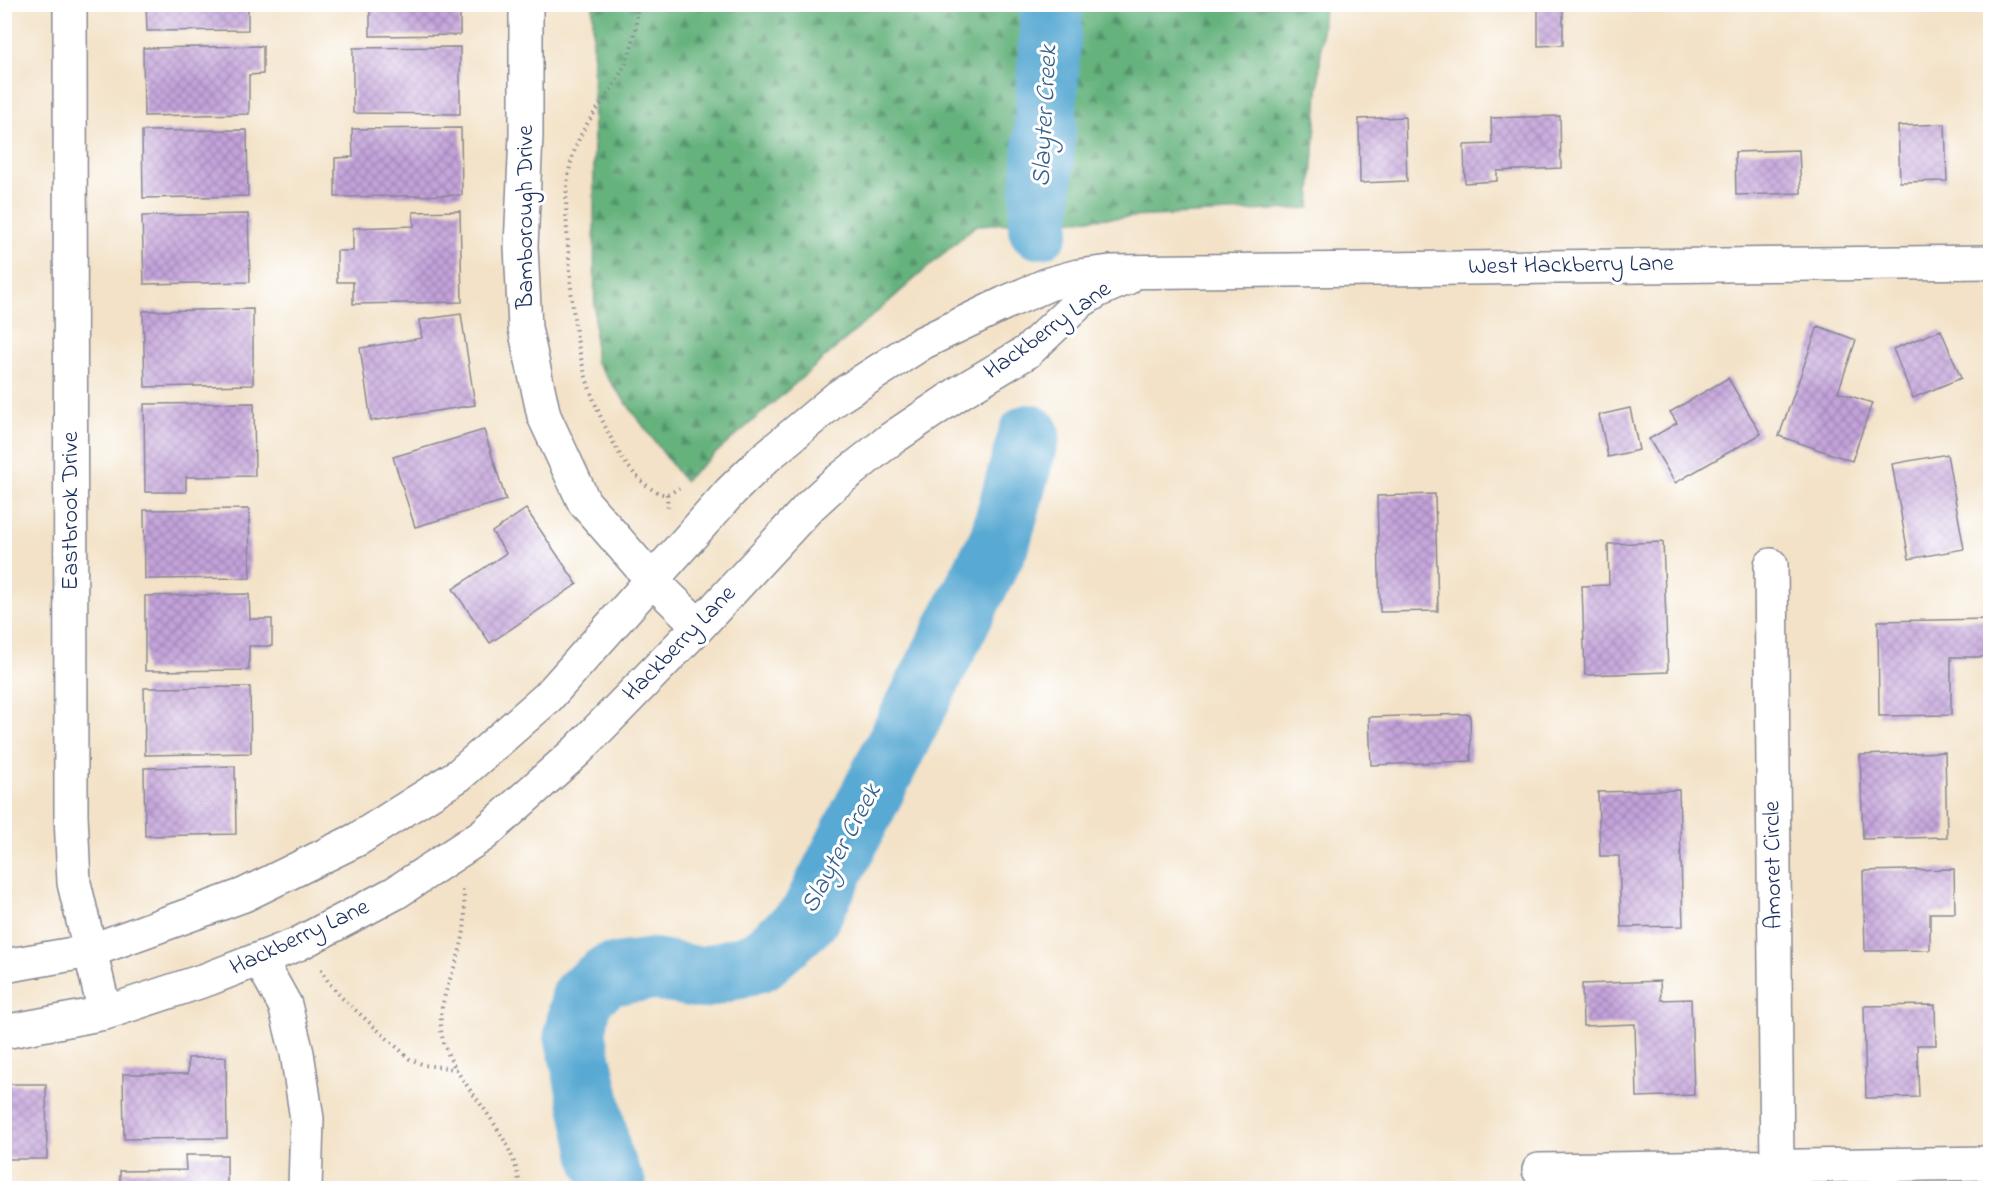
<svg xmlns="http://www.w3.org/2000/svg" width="1995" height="1193" viewBox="0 0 1995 1193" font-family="'Indie Flower',sans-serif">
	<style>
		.forest { fill: url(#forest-firs); stroke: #40706e; stroke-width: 1.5 }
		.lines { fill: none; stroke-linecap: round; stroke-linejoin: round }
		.river { stroke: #59a9d3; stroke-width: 62 }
		.building { fill: url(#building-cross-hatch) }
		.minor-casing { stroke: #878892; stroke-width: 36 }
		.path { stroke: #878892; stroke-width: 4; stroke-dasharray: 1.5 4.5; stroke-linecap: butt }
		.minor { stroke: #fff; stroke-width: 33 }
		.labels { text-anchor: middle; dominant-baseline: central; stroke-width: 6; stroke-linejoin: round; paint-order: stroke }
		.street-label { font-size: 24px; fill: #1b2f5e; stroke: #fff }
		.water-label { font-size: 26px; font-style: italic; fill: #34608d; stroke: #fff }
	</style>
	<defs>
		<pattern id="forest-firs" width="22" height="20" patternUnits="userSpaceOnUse" patternTransform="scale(1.5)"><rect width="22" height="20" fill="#65b27d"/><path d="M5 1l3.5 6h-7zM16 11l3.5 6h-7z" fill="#52916a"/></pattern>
		<pattern id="building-cross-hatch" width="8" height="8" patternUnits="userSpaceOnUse" patternTransform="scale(1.5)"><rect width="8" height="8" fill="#c4a3da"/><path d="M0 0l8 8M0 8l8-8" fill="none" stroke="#9e85b4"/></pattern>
	</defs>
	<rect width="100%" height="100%" fill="#fff"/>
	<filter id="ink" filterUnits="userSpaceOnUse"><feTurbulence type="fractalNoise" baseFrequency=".0167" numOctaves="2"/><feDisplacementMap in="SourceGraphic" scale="12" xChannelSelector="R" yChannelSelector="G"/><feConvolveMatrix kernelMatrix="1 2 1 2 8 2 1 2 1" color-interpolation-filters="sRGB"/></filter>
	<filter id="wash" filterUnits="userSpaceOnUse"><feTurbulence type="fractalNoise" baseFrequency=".008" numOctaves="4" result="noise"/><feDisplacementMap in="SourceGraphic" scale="24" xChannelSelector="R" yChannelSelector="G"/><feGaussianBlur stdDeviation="1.35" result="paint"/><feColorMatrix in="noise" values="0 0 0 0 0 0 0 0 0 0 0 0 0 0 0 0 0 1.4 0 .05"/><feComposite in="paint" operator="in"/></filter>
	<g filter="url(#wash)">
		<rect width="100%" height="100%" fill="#f3e2c7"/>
		<!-- forest -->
		<path class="forest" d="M593,5h731l-14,203 -334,17 -292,256 -89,-120z"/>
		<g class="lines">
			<!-- river -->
			<path class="river" d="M1039,228l13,-224
				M616,1188l-14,-28 -27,-126 7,-38 26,-21 46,-6 48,9 58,-17 49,-43 191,-378 29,-105"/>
		</g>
		<g id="blocks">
			<!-- building -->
			<path class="building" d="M146,4h102v26l-101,1z
				M370,4h90v31l-90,1z
				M1538,4h25v41l-25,1z
				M263,46v28l-14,1v39l-105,2 -1,-68z
				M460,47v67l-107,-1v-65z
				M1560,116l1,52 -64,3v10l-32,2 -1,-38 28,-1 -1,-26z
				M1405,117l2,64 -47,2 -1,-64z
				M1945,124l2,57 -47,1 -2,-56z
				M461,128l1,67 -127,2v-39l18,-1 -1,-28z
				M247,130l1,66 -105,2 -1,-67z
				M1799,150l2,43 -65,2 -1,-43z
				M460,211l2,91 -109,2v-22h-16v-31h16v-23l61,-2 -1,-14z
				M248,214l2,68 -106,2 -2,-68z
				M253,309v76l-108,2 -2,-76z
				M461,314l14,91 -104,16 -11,-73 62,-10 -3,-18z
				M1818,326l38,14 -18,52 34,11 -20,58 -73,-25z
				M1941,330l20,48 -48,20 -20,-49z
				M1728,378l33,56 -86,49 -26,-44 28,-16 -7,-11z
				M254,403l1,73 -69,1v15h-41l-1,-88z
				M1630,408l9,42 -31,7 -9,-42z
				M484,430l22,70 -91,27 -22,-70z
				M1947,454l17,95 -55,10 -17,-95z
				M1435,494l3,117 -58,1 -3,-116z
				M249,509l1,69 -105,1 -1,-69z
				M526,509l51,75 -87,59 -37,-54 53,-36 -14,-21z
				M1663,542l5,130 -83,3 -3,-89 27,-1 -1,-41z
				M249,594l1,25h22v27h-23v24l-104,1v-75z
				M1990,619v38h-39v58l-72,1 -1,-95z
				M250,687l1,66 -106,2 -1,-67z
				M1470,714l1,47 -100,4 -2,-48z
				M1945,752l2,85 -84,2 -3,-84z
				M235,766l1,68 -91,2 -1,-68z
				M1679,790l4,136 -62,1 -2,-71h-19l-2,-64z
				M1954,869l1,44h-25v37l-65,1 -2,-80z
				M1660,981l1,19 30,-1 3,96 -57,2 -2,-73 -52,2 -1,-42z
				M1935,1005l1,40h-19l2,52 -53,1 -2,-92z
				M226,1057l1,81 -103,1 -1,-65h65v-16z
				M4,1084h42l1,75h-43z
				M185,1155h42v33h-107v-17l66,-1z"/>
		</g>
	</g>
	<g filter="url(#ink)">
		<use href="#blocks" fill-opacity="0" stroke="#878892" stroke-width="1.5"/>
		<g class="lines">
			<!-- minor casing -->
			<g class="minor-casing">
				<path id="minor" d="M70,4l1,811 3,68 31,130
					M526,4v132l-5,110 4,82 19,88 40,86 68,78 47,46
					M1771,565l6,601
					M260,960l25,45 12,48 10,66 -2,69
					M4,966l86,-15 154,-56 114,-56 101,-64 89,-78 183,-206 34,-33 73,-61 84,-54 83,-40 44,-19 29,-8 32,-4 880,-10
					M4,1032l101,-19 103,-34 90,-35 97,-51 88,-58 94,-84 122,-125 111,-120 23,-21 58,-46 71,-48 65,-39 54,-51 18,-11 28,-12
					M1539,1170l451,-7"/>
			</g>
			<!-- path -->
			<path class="path" d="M637,4c0,37 -9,60 -29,90 -11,16 -24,31 -31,50 -15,36 -11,75 -8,113 2,37 5,76 15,113 8,30 22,61 38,88 7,11 30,38 45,36 4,-1 9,-4 12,-6
				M667,494l1,17
				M463,890c2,15 3,31 0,46 -5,32 -25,60 -22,93 3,28 22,51 38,73 19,26 38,54 41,86
				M321,969l8,14 13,15 68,61 14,6 32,4"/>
			<!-- minor -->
			<use href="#minor" class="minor"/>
		</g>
	</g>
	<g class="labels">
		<!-- street labels -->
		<g class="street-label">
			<text transform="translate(526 217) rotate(-90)">Bamborough Drive</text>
			<text transform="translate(1571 266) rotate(-1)">West Hackberry Lane</text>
			<text transform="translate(1048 331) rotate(-36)">Hackberry Lane</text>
			<text transform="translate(71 511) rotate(-90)">Eastbrook Drive</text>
			<text transform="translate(680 644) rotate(-46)">Hackberry Lane</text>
			<text transform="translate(1774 865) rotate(-91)">Amoret Circle</text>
			<text transform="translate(300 938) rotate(-25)">Hackberry Lane</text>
		</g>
		<!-- water labels -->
		<g class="water-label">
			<text transform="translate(1046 116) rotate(-87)">Slayter Creek</text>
			<text transform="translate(842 849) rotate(-62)">Slayter Creek</text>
		</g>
	</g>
	<!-- margin -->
	<rect width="1995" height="1193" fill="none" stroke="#fff" stroke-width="24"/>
</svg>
